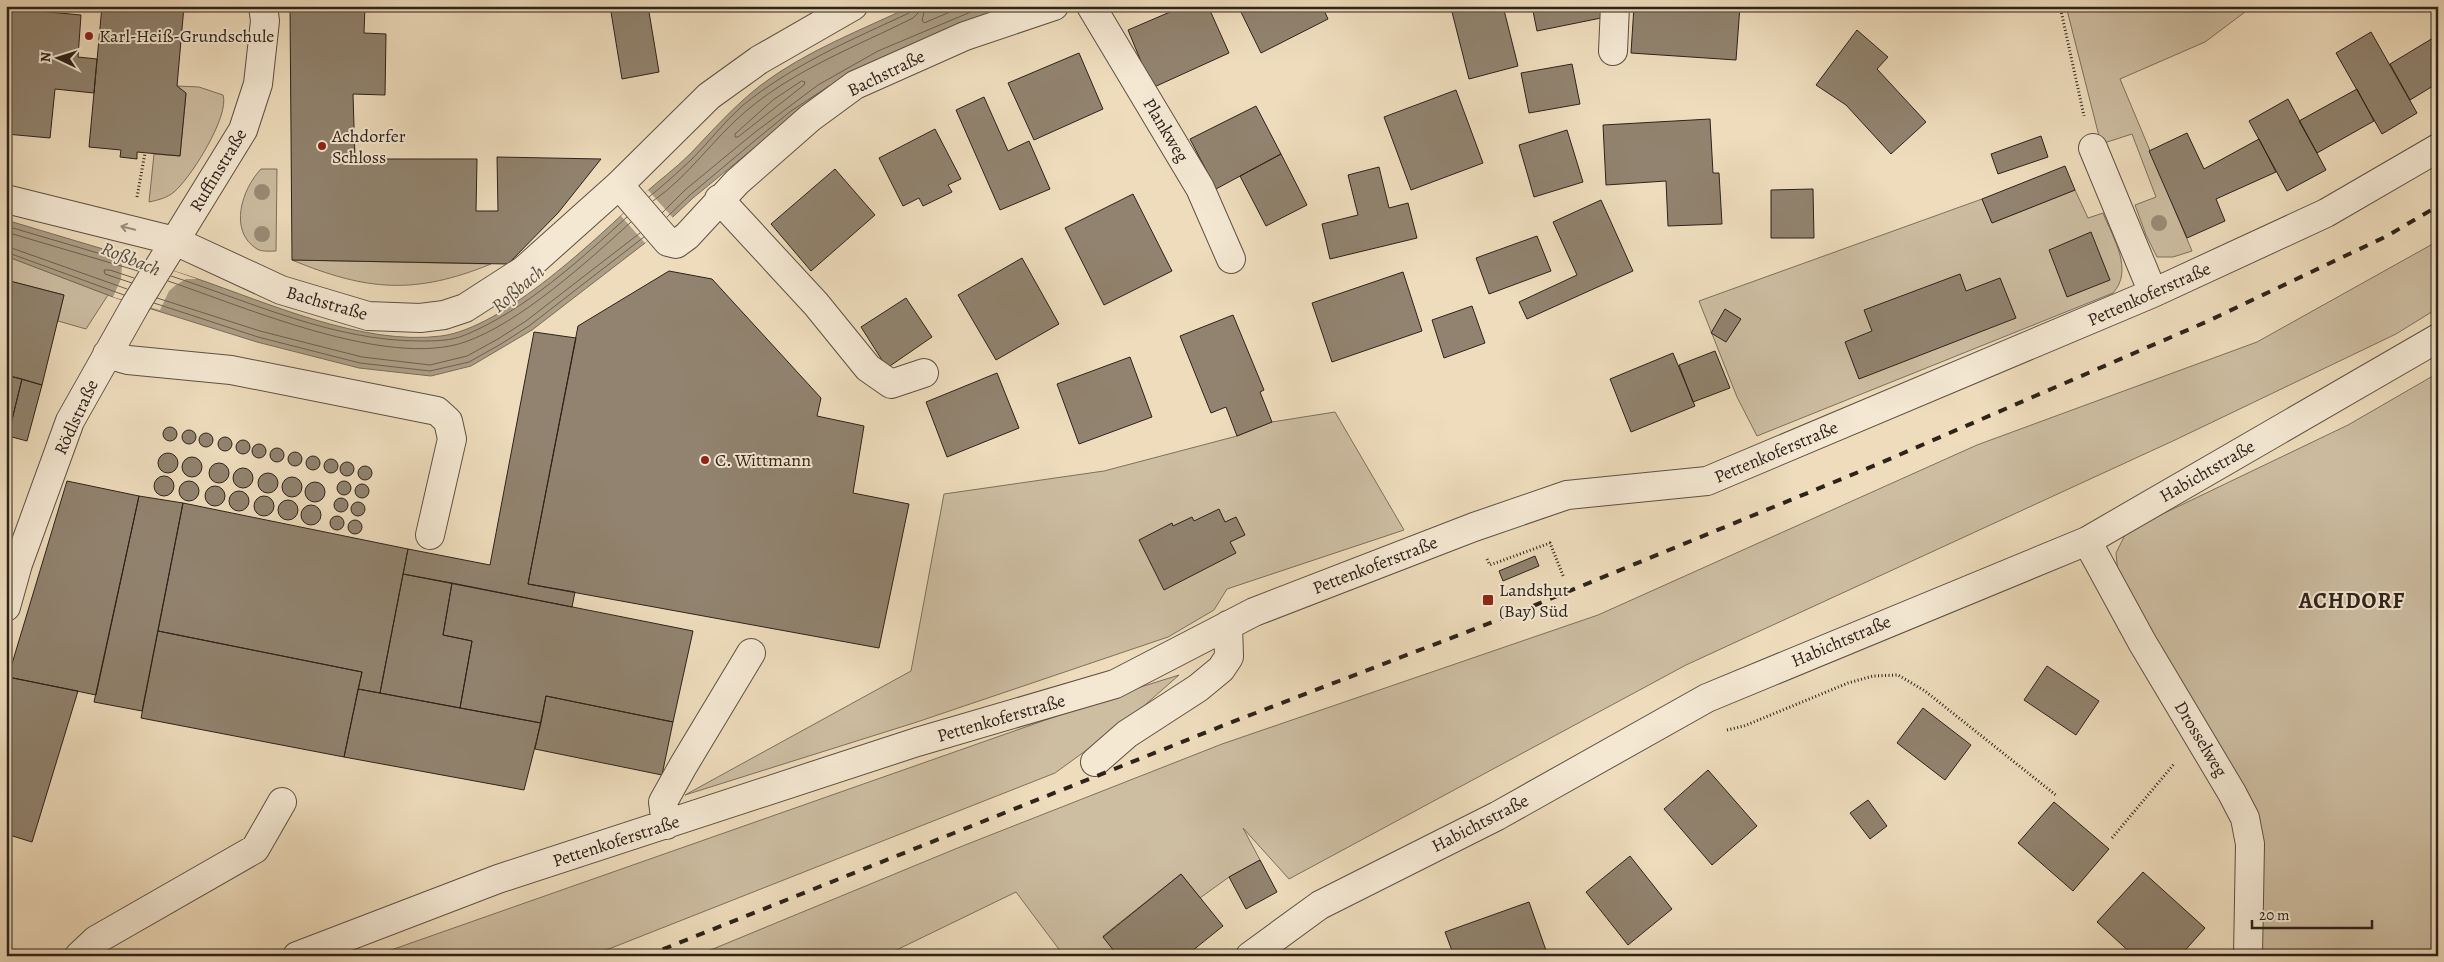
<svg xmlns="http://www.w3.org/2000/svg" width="2444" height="962" viewBox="0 0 2444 962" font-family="Alegreya,serif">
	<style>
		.green { fill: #cdbda1; stroke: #7d705e }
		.water { fill: #ac9d85; stroke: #796c5b }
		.pier { fill: #eedcbc }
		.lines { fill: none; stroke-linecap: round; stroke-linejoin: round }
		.shore { stroke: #6c6050; stroke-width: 1 }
		.building { fill: #91836f; stroke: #2d231b }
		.minor-casing { stroke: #5d5143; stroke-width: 30 }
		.path { stroke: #2d231b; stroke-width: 3; stroke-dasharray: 1 2.5; stroke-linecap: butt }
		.minor { stroke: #f4e8d3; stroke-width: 28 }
		.rail { stroke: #2d231b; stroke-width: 4; stroke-dasharray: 9 9; stroke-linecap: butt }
		.tree { fill: #9a8c76 }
		.oneway { stroke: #9a8f80 }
		.poi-dot { fill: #8f2418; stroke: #f4e8d3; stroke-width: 2 }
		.labels { text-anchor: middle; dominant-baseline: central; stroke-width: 4; stroke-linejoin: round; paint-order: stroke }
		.poi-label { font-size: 18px; fill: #2d231b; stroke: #f4e8d3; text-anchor: start }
		.street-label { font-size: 18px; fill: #2d231b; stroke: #f4e8d3 }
		.water-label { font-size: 19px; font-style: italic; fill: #594e40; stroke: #f4e8d3 }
		.district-label { font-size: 22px; font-weight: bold; letter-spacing: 1px; fill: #2d231b; stroke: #f4e8d3 }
	</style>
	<rect width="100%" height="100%" fill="#eedcbc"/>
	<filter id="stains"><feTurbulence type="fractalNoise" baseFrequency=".004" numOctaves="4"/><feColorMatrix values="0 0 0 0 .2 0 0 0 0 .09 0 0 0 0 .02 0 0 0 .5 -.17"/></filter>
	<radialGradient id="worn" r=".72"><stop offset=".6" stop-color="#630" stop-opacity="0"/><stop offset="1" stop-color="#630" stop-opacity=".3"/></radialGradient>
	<!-- green -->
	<path class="green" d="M6,6h38l2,5 -40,-3z
		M2066,6h187l-48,36 -85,37 72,172 -19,6h-16l-11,-22 -11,-30 21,-8 -24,-63 -31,10z
		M177,86l22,1 24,8c7,21 -33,84 -49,97 -7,6 -16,8 -25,10l5,-48 26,2 6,-62z
		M261,169h16l-1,82c-5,0 -14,1 -19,-2 -29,-18 -15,-60 4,-80z
		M2075,190l13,28 15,-5c10,25 31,57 10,80l-356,143 -20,-39 -38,-96 283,-102 10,24z
		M2438,241v67l-42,26 -221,106 -489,225 -397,214 -46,-51 17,32 -31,17 -29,21 -19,-24 -78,62 15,20h-54l-48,-64 -132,64h-188l264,-109 262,-103 376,-129 379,-170 280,-103z
		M6,256l102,39 -22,34 -28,-8 6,-26 -58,-15z
		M292,260l199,4c-76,31 -124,27 -199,-4z
		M2438,373v583h-190l2,-112 -131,-259 -3,-32 11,-22 221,-106z
		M1335,412l69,118 -177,59 -13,21 -46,27 -251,85 -232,73 226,-124 33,-177 160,-23 133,-35 35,-14z
		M1179,675l-51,45 -73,53 -464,183h-217l754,-265z"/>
	<!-- water -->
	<path class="water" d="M912,6h104l-222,109 -101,83 -48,45 -113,87 -61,36 -40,10 -72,-8 -102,-26 -144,-45 -107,-41v-36c63,19 126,37 189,58 73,25 168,68 246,58 63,-8 156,-98 202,-141 15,-14 32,-26 47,-41 23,-24 44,-48 71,-69 45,-34 100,-55 151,-79z"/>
	<!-- pier -->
	<path class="pier" d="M648,190l25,28 -28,25 -24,-27z
		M115,252l44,14 38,13h-11l-10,6 -7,6 -9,19 -47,-13 8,-18 1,-14z"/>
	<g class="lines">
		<!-- shore -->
		<path class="shore" d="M926,6l-4,14 2,3 40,-17
			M802,81l3,1 -1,3 -66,52h-3v-3l38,-34z
			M649,197c15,-12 29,-25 43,-38 17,-17 32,-37 50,-53 50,-41 109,-66 167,-93l3,-7
			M653,201c36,-25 60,-62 93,-90 50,-42 109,-64 167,-93l5,-5 1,-7
			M662,213l23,-23 69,-57 64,-48 60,-34 107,-45
			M667,217l23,-22 68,-57 33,-27 38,-25
			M6,226l136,40
			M6,232l132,39
			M6,246l121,43
			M6,252l118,43
			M171,276c80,26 163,65 249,65 15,0 31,0 45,-6 59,-24 115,-75 162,-118
			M168,281c77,26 219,88 297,61 55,-19 123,-81 166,-120
			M132,283l-27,-9 -1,-4h6l24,8
			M157,298l103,33 102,26 68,8 37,-9 31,-17 28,-18 114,-88
			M154,303l104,34 102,26 70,8 39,-9 32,-18 28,-18 115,-89"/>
	</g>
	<!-- building -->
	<path class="building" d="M102,6h82l-7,80 9,7 -6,63 -43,-4v7l-17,-2 1,-7 -32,-3z
		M290,6h75l-1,27 22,1 -1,61 -32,-1 2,65h122l-1,52h22l-1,-54 104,2 -43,54 -50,51 -216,-4z
		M610,6h38l11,66 -37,7z
		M1184,6h24l21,47 -77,35 -24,-58z
		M1238,6h84l6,13 -67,34z
		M1474,6h29l15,60 -49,13 -17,-67z
		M1532,6h71l3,11 -69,14z
		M1634,6h106l-4,54 -105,-7z
		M2429,6h9v13z
		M6,8l75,7 -3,42 19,2 -3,34 -39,-4 -5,49 -44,-4z
		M1857,30l31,27 -11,12 49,53 -35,32 -45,-49 -30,-20z
		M2371,32l46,81 -35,21 -46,-81z
		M2438,35v48l-28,17 -20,-36z
		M1079,53l24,56 -69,31 -26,-57z
		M1572,64l8,40 -51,9 -8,-40z
		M2357,89l17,32 -57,32 -18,-32z
		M1456,90l27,73 -72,27 -27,-73z
		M984,97l24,54 21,-10 21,48 -50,21 -44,-100z
		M2288,99l38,71 -39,21 -38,-70z
		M1256,106l25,48 -65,35 -26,-50z
		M1710,119l3,54h6l3,51 -54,2 -2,-45 -60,4 -3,-60z
		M935,129l26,50 -13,6 4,7 -29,14 -4,-8 -16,8 -24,-48z
		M1567,130l16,52 -49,15 -15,-52z
		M2187,133l17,36 55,-30 17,33 -60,27 9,22 -38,17 -38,-87z
		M2041,136l7,21 -50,17 -7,-20z
		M1281,154l26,51 -41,21 -26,-50z
		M2065,166l10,24 -83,33 -10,-24z
		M1379,167l10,41 19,-5 9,35 -87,21 -8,-35 36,-9 -10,-40z
		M835,169l40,46 -64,56 -40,-47z
		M1813,189l1,49h-43v-48z
		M1133,194l39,77 -68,34 -39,-77z
		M1601,200l32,71 -106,48 -8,-17 58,-27 -24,-53z
		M2091,232l19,48 -43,17 -18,-47z
		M1537,236l14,35 -62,23 -13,-36z
		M1022,258l37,66 -63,36 -38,-65z
		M669,271l43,8 109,119 -4,18 47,10 -11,67 56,11 -30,144 -351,-64 50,-258z
		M1403,272l19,59 -90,31 -20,-59z
		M1960,274l6,17 34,-13 16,40 -157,61 -14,-37 27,-11 -8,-21z
		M6,280l58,15 -22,90 -36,-10z
		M906,298l26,39 -45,31 -26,-41z
		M1472,306l13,37 -41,15 -12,-38z
		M1725,309l16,10 -15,23 -15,-9z
		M1233,315l31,75 -4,2 12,30 -35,14 -11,-29 -15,6 -31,-77z
		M534,332l42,6 -48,246 47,8 -3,15 -169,-33 5,-25 82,16z
		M1715,351l15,37 -37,14 -14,-37z
		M1673,353l22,53 -64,26 -21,-53z
		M1130,357l22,60 -73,27 -22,-60z
		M997,373l22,55 -72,29 -21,-55z
		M6,375l16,4 -14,57h-2z
		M22,379l20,6 -15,56 -19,-5z
		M163 434a7 7 0 1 1 14 0a7 7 0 1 1-14 0Z
		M182 437a7 7 0 1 1 14 0a7 7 0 1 1-14 0Z
		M199 440a7 7 0 1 1 14 0a7 7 0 1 1-14 0Z
		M218 444a7 7 0 1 1 14 0a7 7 0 1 1-14 0Z
		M236 447a7 7 0 1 1 14 0a7 7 0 1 1-14 0Z
		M252 451a7 7 0 1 1 14 0a7 7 0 1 1-14 0Z
		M270 455a7 7 0 1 1 14 0a7 7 0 1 1-14 0Z
		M288 459a7 7 0 1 1 14 0a7 7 0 1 1-14 0Z
		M158 463a10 10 0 1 1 20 0a10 10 0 1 1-20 0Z
		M306 463a7 7 0 1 1 14 0a7 7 0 1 1-14 0Z
		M182 467a10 10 0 1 1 20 0a10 10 0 1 1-20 0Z
		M324 466a7 7 0 1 1 14 0a7 7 0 1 1-14 0Z
		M340 469a7 7 0 1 1 14 0a7 7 0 1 1-14 0Z
		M209 473a10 10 0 1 1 20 0a10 10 0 1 1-20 0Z
		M358 473a7 7 0 1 1 14 0a7 7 0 1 1-14 0Z
		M233 478a10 10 0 1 1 20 0a10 10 0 1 1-20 0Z
		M258 483a10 10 0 1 1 20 0a10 10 0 1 1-20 0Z
		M154 486a10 10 0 1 1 20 0a10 10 0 1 1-20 0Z
		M282 487a10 10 0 1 1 20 0a10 10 0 1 1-20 0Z
		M179 491a10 10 0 1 1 20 0a10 10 0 1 1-20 0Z
		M337 488a7 7 0 1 1 14 0a7 7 0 1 1-14 0Z
		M67,481l72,15 -43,199 -88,-18z
		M305 492a10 10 0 1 1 20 0a10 10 0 1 1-20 0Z
		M355 491a7 7 0 1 1 14 0a7 7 0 1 1-14 0Z
		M205 496a10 10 0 1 1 20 0a10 10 0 1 1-20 0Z
		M229 501a10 10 0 1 1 20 0a10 10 0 1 1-20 0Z
		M254 506a10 10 0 1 1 20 0a10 10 0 1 1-20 0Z
		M139,496l44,7 -41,208 -48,-9z
		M334 505a7 7 0 1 1 14 0a7 7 0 1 1-14 0Z
		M278 510a10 10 0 1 1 20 0a10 10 0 1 1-20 0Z
		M351 509a7 7 0 1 1 14 0a7 7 0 1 1-14 0Z
		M183,503l225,46 -28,144 -22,-4 4,-17 -204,-41z
		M301 515a10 10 0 1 1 20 0a10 10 0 1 1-20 0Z
		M1219,509l6,13 11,-5 9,18 -15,7 6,11 -72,37 -25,-50 33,-17 1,3 19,-9 2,4z
		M330 523a7 7 0 1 1 14 0a7 7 0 1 1-14 0Z
		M348 527a7 7 0 1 1 14 0a7 7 0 1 1-14 0Z
		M1535,556l4,10 -36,15 -4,-10z
		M403,574l49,9 -9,52 29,6 -12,67 -80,-15z
		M452,583l241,48 -20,91 -127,-26 -5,27 -81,-15 12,-67 -29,-6z
		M158,631l204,41 -18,85 -203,-39z
		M2047,666l52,35 -23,34 -52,-35z
		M8,677l70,14 -46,151 -26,-8v-150z
		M358,689l183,34 -17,67 -180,-33z
		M546,696l127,26 -11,53 -127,-26z
		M1923,708l48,37 -26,35 -48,-37z
		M1708,770l49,56 -45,39 -48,-56z
		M1868,800l19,26 -17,13 -20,-26z
		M2054,802l55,47 -36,42 -55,-48z
		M1630,856l42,53 -44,36 -42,-53z
		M1260,860l17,32 -31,17 -17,-32z
		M2143,872l62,56 -25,28h-46l-37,-34z
		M1181,874l42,52 -31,25 4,5h-78l-15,-19z
		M1529,902l19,54h-94l-9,-24z"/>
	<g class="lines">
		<!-- minor casing -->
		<g class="minor-casing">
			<path id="minor" d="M1091,6l109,182 31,71
				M1613,51l2,-45
				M2093,148l60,145
				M619,185l49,57 8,2 11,-8 50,-54 73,-64 45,-33 110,-49 89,-30
				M6,199l169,42 106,49 87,26 52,2 24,-3 21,-7 59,-38 95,-85 90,-89 50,-36 94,-54
				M719,199l97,105 52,64 23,16 33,-11
				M107,354l21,6 103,10 206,41 11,10 4,18 -22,96
				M2087,541l55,101 90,151 13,25 5,26 -2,112
				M6,607l12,-43 52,-143 66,-117 107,-174 15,-46 7,-63 -2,-15
				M1095,762l32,-28 71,-46 23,-19 8,-12 -1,-32
				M666,825l-3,-23 20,-36 68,-113
				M79,956l17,-16 159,-91 27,-47
				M297,956l201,-77 419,-137 198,-58 139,-72 220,-85 93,-32 140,-14 446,-188 173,-80 112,-65
				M1250,956l70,-51 177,-89 210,-118 380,-157 351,-203"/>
		</g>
		<!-- path -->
		<path class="path" d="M2060,6l24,110
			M137,197l8,-44
			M1487,559l3,6 60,-22 14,35
			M1727,730l17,-4 104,-43 25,-7 25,-1 27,16 132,105
			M2112,838l62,-74"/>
		<!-- minor -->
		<use href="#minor" class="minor"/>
		<!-- rail -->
		<path class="rail" d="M646,956l581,-232 284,-109 367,-151 328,-142 181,-86 51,-30"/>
	</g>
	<!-- trees -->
	<g class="tree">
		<circle cx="262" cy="192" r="8"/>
		<circle cx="2159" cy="223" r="8"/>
		<circle cx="262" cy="234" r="8"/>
	</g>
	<!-- one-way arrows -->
	<defs><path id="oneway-shaft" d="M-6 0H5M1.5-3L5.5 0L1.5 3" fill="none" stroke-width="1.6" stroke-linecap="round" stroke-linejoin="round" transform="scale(1.25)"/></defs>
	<use class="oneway" href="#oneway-shaft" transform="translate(128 228) rotate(-166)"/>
	<!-- markers -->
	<g class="poi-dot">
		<circle cx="89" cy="36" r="5"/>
		<circle cx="322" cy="146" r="5"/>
		<circle cx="705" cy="460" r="5"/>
		<rect x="1482" y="594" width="12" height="12" rx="2.5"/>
	</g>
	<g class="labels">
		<!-- poi labels -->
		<g class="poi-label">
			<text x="99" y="36">Karl-Heiß-Grundschule</text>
			<text x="332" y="136">Achdorfer<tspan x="332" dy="21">Schloss</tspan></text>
			<text x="715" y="460">C. Wittmann</text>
			<text x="1499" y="590">Landshut<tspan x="1499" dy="21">(Bay) Süd</tspan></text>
		</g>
		<!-- street labels -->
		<g class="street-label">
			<text transform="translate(886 73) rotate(-26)">Bachstraße</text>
			<text transform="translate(1166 130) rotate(59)">Plankweg</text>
			<text transform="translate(218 170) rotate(-59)">Ruffinstraße</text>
			<text transform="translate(2149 294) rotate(-24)">Pettenkoferstraße</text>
			<text transform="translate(327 303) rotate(16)">Bachstraße</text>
			<text transform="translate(76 417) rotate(-65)">Rödlstraße</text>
			<text transform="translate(1776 452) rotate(-23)">Pettenkoferstraße</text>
			<text transform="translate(2207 471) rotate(-30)">Habichtstraße</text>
			<text transform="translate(1375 565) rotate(-21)">Pettenkoferstraße</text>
			<text transform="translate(1841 641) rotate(-23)">Habichtstraße</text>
			<text transform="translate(1001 718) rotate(-16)">Pettenkoferstraße</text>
			<text transform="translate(2201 739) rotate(59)">Drosselweg</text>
			<text transform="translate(1480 823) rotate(-27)">Habichtstraße</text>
			<text transform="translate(616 841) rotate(-18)">Pettenkoferstraße</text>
		</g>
		<!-- water labels -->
		<g class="water-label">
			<text transform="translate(131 259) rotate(22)">Roßbach</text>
			<text transform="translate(518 289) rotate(-40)">Roßbach</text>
		</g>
		<!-- district labels -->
		<g class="district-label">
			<text x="2352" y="601">ACHDORF</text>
		</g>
	</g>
	<!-- margin -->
	<rect width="2444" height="962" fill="none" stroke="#eedcbc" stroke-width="25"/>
	<rect x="8" y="8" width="2429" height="947" fill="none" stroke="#2d231b" stroke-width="2.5"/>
	<rect x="12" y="12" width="2419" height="937" fill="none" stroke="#2d231b"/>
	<!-- north arrow -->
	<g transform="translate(58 58) rotate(274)" stroke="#f4e8d3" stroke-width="4" paint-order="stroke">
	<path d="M0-4L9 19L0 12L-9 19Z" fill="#2d231b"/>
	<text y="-8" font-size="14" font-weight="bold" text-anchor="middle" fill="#2d231b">N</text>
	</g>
	<!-- scale -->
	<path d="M2252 920v8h120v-8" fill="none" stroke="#2d231b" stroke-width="2.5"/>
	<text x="2259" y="920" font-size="15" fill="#2d231b" stroke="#f4e8d3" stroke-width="4" paint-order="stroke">20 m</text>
	<rect width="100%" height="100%" filter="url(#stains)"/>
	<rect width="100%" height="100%" fill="url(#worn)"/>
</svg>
